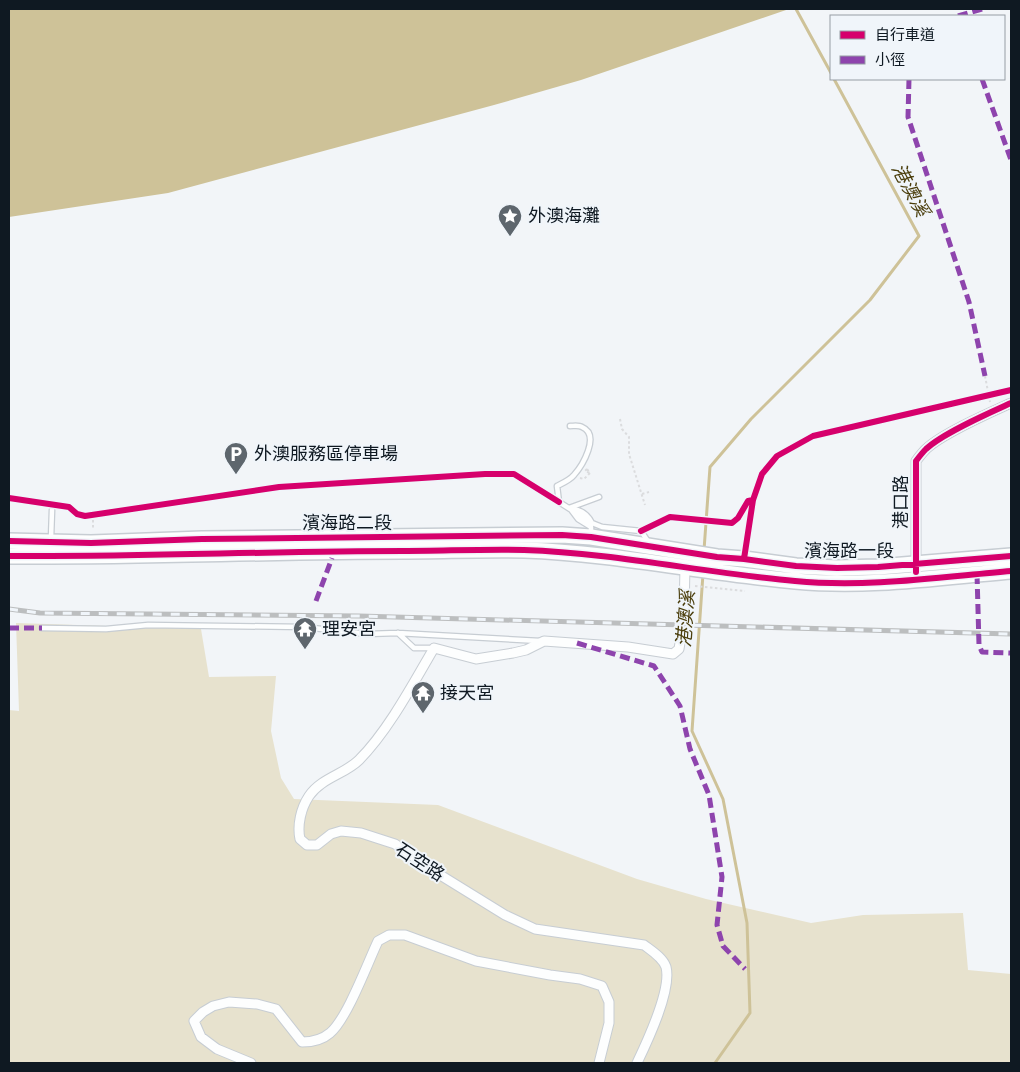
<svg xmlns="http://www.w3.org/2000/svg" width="1020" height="1072" viewBox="0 0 1020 1072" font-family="'Varela Round','Noto Sans TC',sans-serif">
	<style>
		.green { fill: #e7e2ce }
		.water { fill: #cec298 }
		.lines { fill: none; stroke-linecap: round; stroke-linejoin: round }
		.stream { stroke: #cec298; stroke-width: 3 }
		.service-casing { stroke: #c7cdd3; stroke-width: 7 }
		.minor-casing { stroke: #c7cdd3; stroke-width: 11 }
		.primary-casing { stroke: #c7cdd3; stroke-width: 18 }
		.path { stroke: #dbdcde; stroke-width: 2; stroke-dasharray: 2.5 2.5; stroke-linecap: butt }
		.service { stroke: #fdfefe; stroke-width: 4.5 }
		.minor { stroke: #fdfefe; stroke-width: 9 }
		.primary { stroke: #fdfefe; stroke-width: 15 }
		.rail-casing { stroke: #bcbebf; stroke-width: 5 }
		.rail { stroke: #f0f5fa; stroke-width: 3; stroke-dasharray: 9; stroke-linecap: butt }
		.path-bridge { stroke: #dbdcde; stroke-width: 2; stroke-dasharray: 2.5 2.5; stroke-linecap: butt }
		.quiet { stroke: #8e44ad; stroke-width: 5; stroke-dasharray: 10 5; stroke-linecap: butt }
		.cycleway-casing { stroke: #f0f5fa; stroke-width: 9 }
		.cycleway { stroke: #d6006c; stroke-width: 6 }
		.labels { text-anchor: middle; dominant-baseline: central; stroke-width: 4; stroke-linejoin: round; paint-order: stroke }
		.poi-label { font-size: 18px; fill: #0f1922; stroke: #f0f5fa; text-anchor: start }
		.street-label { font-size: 18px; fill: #0f1922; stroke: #f0f5fa }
		.water-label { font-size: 19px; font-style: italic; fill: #4b3e0c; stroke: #f0f5fa }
	</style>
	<rect width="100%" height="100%" fill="#f2f5f8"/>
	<!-- green -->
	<path class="green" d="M16,623l185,6 8,48 67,-1 -5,55 10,47 13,21 144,6 199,74 69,20 105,24 52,-8 100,-2 5,57 43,4v89h-1002v-353l10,1z"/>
	<!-- water -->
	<path class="water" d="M9,9h780l-208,71 -87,25 -326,88 -159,24z"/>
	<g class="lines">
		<!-- stream -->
		<path class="stream" d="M796,9l35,64
			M704,550l6,-83 41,-48 119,-119 49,-64 -85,-157
			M703,574l-11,157 31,68 24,124 3,90 -35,50"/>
		<!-- service casing -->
		<g class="service-casing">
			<path id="service" d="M570,426c4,0 9,-1 12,1 19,8 0,39 -8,48 -4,5 -11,8 -17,11l2,16 33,21 10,4 39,4 8,12
				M569,508l30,-11
				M573,509c8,1 15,6 19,14
				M572,511l6,8 13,8v8
				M51,538l1,-28
				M42,628l64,1 42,-4 156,2 63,7 31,-1 142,8
				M398,633l16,15h19"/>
		</g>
		<!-- minor casing -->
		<g class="minor-casing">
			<path id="minor" d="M916,579v-118c3,-4 6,-8 10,-12 17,-16 63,-36 85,-46
				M251,1063l-34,-14 -16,-12 -7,-16 9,-9 10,-6 16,-4 28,2 19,5 26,33c10,0 20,-2 28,-9 17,-14 38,-71 48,-92l11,-6h16l71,26 74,14 30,4 22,7 7,16v21l-10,40
				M637,1063c10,-21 35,-73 29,-96 -3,-9 -14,-16 -22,-22l-109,-16 -30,-14 -68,-42 -42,-29 -34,-11 -20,-2 -10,3 -14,11h-10l-7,-6c-3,-14 1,-31 9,-43 12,-18 36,-22 50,-36 29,-29 54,-76 75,-112l42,11 37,-6 13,-3 18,-9 84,6 45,7 6,-5 5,-31 1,-54"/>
		</g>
		<!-- primary casing -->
		<g class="primary-casing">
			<path id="primary" d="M9,541l82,2 111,-4 360,-4 29,2 126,20 27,2 52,7 41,2 41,-1 133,-11
				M9,556c131,1 262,-5 394,-5 40,0 81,-2 121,-1 91,3 180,23 271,31 72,7 145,-4 216,-10"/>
		</g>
		<!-- path -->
		<path class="path" d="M985,376l5,26
			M620,419l2,10 7,8v17l16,51
			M580,478l4,1 6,-6 -3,-4
			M642,494l7,-2
			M93,515v15
			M695,586l50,5"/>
		<!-- service -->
		<use href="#service" class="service"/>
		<!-- minor -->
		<use href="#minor" class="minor"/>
		<!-- primary -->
		<use href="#primary" class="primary"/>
		<!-- rail casing -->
		<g class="rail-casing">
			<path id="rail" d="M9,609l31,4 319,3 652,18"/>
		</g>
		<!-- rail -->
		<use href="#rail" class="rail"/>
		<!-- path-bridge -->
		<path class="path-bridge" d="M587,469l-2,2 5,2"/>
		<!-- quiet -->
		<path class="quiet" d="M958,16l24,-7
			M909,79l-1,38 61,185 16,74
			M982,79l29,81
			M977,574l2,71 3,7 29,1
			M316,601l16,-43
			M9,628h33
			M577,643l77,23 26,40 10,43 19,46 13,82 -5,48 6,21 22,23"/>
		<!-- cycleway casing -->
		<g class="cycleway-casing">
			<path id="cycleway" d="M9,498l60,9 8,7 8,2 194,-29 206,-13h29l45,28
				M641,531l29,-14 62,6 6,-5 10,-17 5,-1
				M9,541l82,2 111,-4 360,-4 29,2 126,20 27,2 52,7 41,2 41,-1 133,-11
				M9,556c131,1 262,-5 394,-5 40,0 81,-2 121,-1 91,3 180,23 271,31 72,7 145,-4 216,-10
				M744,559l9,-59 9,-26 15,-18 36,-20 198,-46
				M916,572v-111c3,-4 6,-8 10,-12 17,-16 63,-36 85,-46"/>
		</g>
		<!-- cycleway -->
		<use href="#cycleway" class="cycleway"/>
	</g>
	<!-- icons -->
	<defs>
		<g id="sight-pin" transform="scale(1.25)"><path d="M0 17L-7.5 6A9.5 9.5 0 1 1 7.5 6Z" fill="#5e666d" stroke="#f0f5fa"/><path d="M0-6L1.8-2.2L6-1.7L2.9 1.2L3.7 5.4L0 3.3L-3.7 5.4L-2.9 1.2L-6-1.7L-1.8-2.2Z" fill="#fff"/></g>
		<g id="parking-pin" transform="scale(1.25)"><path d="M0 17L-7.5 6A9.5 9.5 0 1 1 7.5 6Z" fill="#5e666d" stroke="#f0f5fa"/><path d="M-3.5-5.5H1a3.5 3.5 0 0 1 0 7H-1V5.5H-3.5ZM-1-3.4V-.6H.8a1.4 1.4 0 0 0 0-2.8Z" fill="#fff"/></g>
		<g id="temple-pin" transform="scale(1.25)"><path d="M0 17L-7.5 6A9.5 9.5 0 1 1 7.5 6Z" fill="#5e666d" stroke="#f0f5fa"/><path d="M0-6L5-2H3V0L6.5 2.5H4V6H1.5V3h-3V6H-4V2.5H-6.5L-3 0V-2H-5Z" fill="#fff"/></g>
	</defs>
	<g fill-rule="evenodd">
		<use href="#sight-pin" x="510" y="216"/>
		<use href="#parking-pin" x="236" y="454"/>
		<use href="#temple-pin" x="305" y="629"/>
		<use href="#temple-pin" x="423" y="693"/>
	</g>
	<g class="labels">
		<!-- poi labels -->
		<g class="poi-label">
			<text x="528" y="216">外澳海灘</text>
			<text x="254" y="454">外澳服務區停車場</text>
			<text x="322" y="629">理安宮</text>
			<text x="440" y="693">接天宮</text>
		</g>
		<!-- street labels -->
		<g class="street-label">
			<text transform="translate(901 502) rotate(-90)">港口路</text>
			<text x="347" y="523">濱海路二段</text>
			<text x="849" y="551">濱海路一段</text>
			<text transform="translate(420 862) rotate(33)">石空路</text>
		</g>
		<!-- water labels -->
		<g class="water-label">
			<text transform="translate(910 190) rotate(62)">港澳溪</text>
			<text transform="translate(686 619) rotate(-86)">港澳溪</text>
		</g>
	</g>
	<!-- border -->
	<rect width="1020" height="1072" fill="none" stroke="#0f1922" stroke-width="20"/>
	<!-- legend -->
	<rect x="830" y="15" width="175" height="65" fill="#f0f5fa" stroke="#969da4"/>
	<rect x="840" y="31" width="25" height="8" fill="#d6006c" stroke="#969da4"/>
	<text x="875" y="40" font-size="15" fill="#0f1922">自行車道</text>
	<rect x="840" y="56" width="25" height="8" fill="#8e44ad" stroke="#969da4"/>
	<text x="875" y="65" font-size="15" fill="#0f1922">小徑</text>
</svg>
